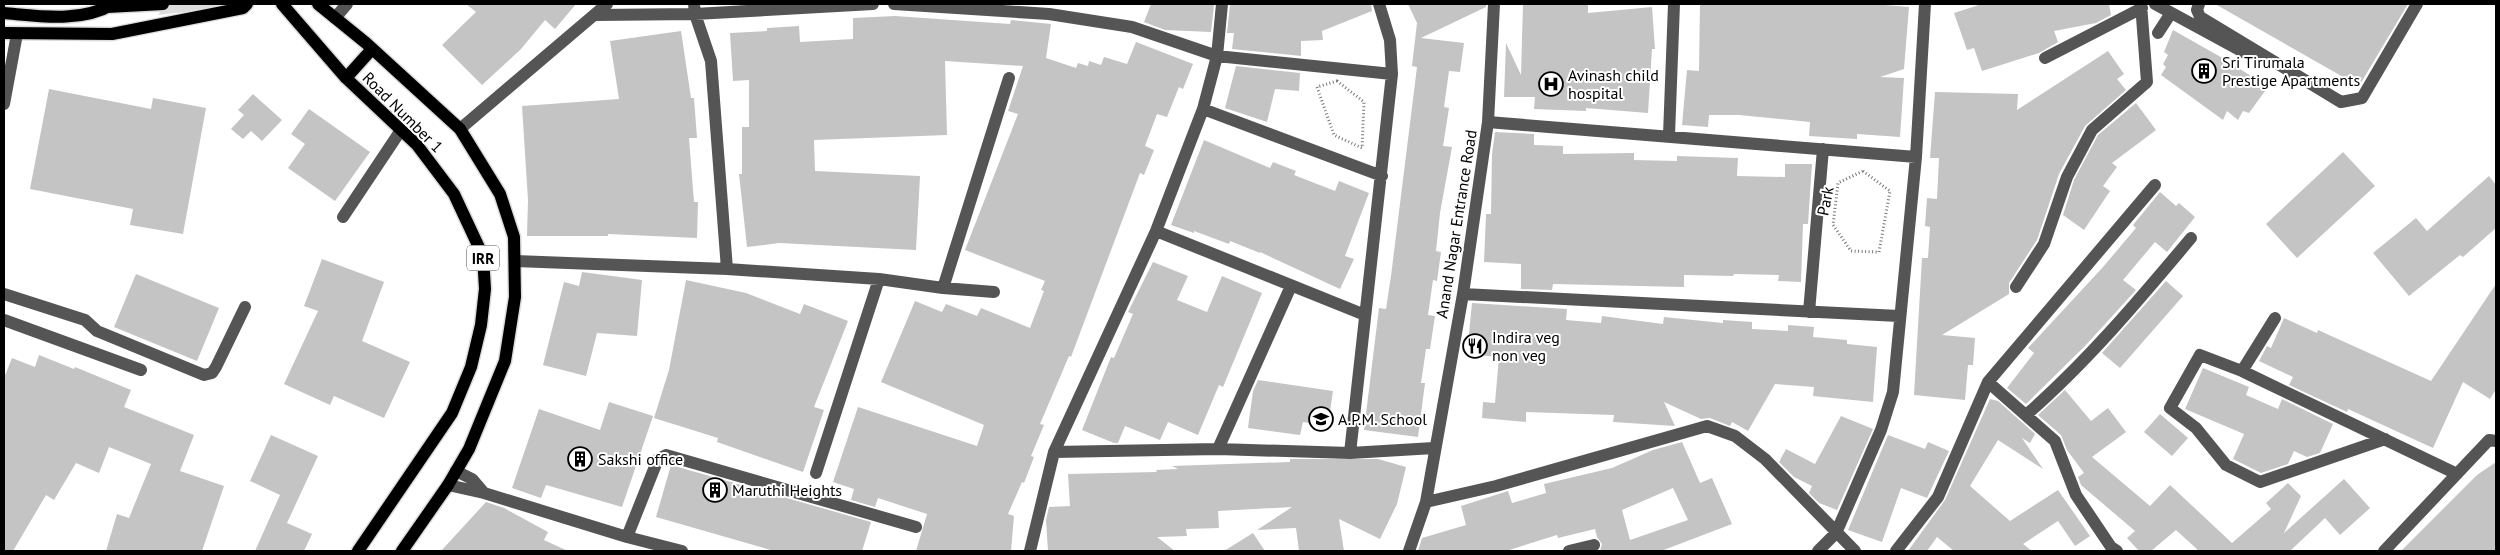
<svg xmlns="http://www.w3.org/2000/svg" width="2500" height="555" viewBox="0 0 2500 555" font-family="'PT Sans',sans-serif">
	<style>
		.green { fill: #dcdcdc }
		.building { fill: #c4c4c4; fill-rule: evenodd }
		.lines { fill: none; stroke-linecap: round; stroke-linejoin: round }
		.major-casing { stroke: #dbdbdb; stroke-width: 15 }
		.path { stroke: #777; stroke-width: 3; stroke-dasharray: 1 2.5; stroke-linecap: butt }
		.minor { stroke: #555; stroke-width: 12 }
		.major { stroke: #000; stroke-width: 12 }
		.labels { text-anchor: middle; dominant-baseline: central; stroke-width: 4; stroke-linejoin: round; paint-order: stroke }
		.shield { fill: #fff; stroke: #4c4c4c; stroke-width: 1 }
		.shield-label { font-size: 15px; font-weight: bold; fill: #000 }
		.poi-label { font-size: 16px; fill: #000; stroke: #fff; text-anchor: start }
		.street-label { font-size: 16px; fill: #000; stroke: #fff }
	</style>
	<rect width="100%" height="100%" fill="#fff"/>
	<!-- green -->
	<path class="green" d="M165,4h50l6,4 -63,7z"/>
	<!-- building -->
	<path class="building" d="M466,4h110l-21,25 -10,-9 -24,29 -39,36 -40,-40 34,-33z
		M1151,4l63,1 -3,27 -46,-2 -21,-8z
		M1236,4h135l1,7 -50,20 1,9 -22,1v15l-69,-7 2,-16h-7l3,-28z
		M1408,4h78v3l-65,31 43,5 -4,29 -11,-1 -5,36 5,1 -6,38 9,1 -12,66 -4,38 5,1 -4,29 -4,-1 -5,35 7,1 -5,33h-4l-5,34h4l-7,54 -54,-7 15,-122 7,1 5,-33 26,-209 -5,-1 5,-43z
		M1523,4h65v9l64,-6 3,42h-3l-4,64 -62,-5v3l-52,-2 1,-12h-31l2,-54 15,32z
		M1700,4h173l36,3 -5,62 -24,8 24,1 -4,59 -43,-3v5l-48,-3 1,-14 -71,-7h-30l-1,12 -26,-2 5,-55 12,1z
		M1982,4h127l2,11 -15,8 -42,8 4,11 -19,11 -57,18 -8,-23 -7,2 -13,-37z
		M2215,4h193l-49,82z
		M895,16l115,8 1,-4 40,4 -5,34 30,10 2,-5 10,3 1,-5 12,4 3,-8 23,7 9,-22 57,22 -10,25 -4,-2 -12,30 -10,-3 -12,32 9,4 -10,25 -4,-2 -69,184 -2,-1 -29,68 4,1 -13,31 3,1 -10,26 -2,-1 -14,32 6,2 -3,35h-95l11,-37 -49,-16 -3,9 -24,-7 3,-11 -21,-7 25,-75 119,39 7,-21 -103,-43 34,-81 27,11 4,-8 31,12 4,-8 49,20 14,-37 -3,-1 4,-9 -80,-31 53,-136 -10,-3 15,-45 -78,-5 2,74 -133,5 1,31 105,5 -4,74 -137,-7 -32,4 -8,-73h3v-47h7v-47l-16,1 -3,-48 37,-2v-3l32,-2 1,16 53,-3v-21z
		M2173,30l53,30 42,27 -19,26 -6,-2 -5,9 -11,-9 -4,9 -62,-45 5,-8 -3,-3 5,-9 -4,-3z
		M681,31l10,67h3l3,40h-8l5,64h4l-1,36 -89,-4v2h-81l1,-36 -6,-94 97,-7 -9,-58z
		M2108,51l16,23 -7,5 9,11 -41,36 -26,48 -22,66 -28,43v11l-67,41 33,3 -2,27h-5l-3,35 -51,-5 8,-137h6l2,-31 -5,-1 2,-28 10,1 2,-41h-9l5,-66 83,2 -1,16z
		M1236,66l64,7 -1,18 -24,-2 -8,33 -42,-14z
		M49,89l102,20 2,-11 53,10 -23,126 -53,-9 3,-16 -103,-20z
		M253,94l29,26 -20,21 -11,-10 -8,8 -12,-10 13,-14 -6,-5z
		M2136,103l20,27 -44,33 5,4 -14,19 7,5 -26,39 -21,-15 11,-35 24,-45z
		M309,109l61,43 -35,49 -47,-33 17,-24 -14,-10z
		M1495,132l39,2v11l29,1v8l71,-1v7l43,1v-5l61,2 -1,18 48,1v-13h27l-4,60h-5l-2,58 -23,-1 1,-6 -45,-1 -1,2 -49,-1v12l-131,-3 -1,6 -31,-1v-25l-37,-2 2,-48h5l1,-60z
		M1204,140l66,28 3,-6 23,9 -2,4 41,16 4,-10 30,12 -24,63 9,3 -14,30 -80,-37v1l-30,-12 -1,3 -35,-13v2l-23,-8z
		M2343,152l32,34 -78,72 -31,-34z
		M2489,176l7,9v43l-33,29 -3,-2 -51,41 -36,-43 43,-35 11,13z
		M2160,192l16,14 3,-3 16,14 -28,35 -12,-10 -32,38 13,10 -51,56 -59,58 -19,-16 27,-35 -6,-5 75,-81 33,-39 -3,-3z
		M322,259l62,23 -22,59 48,21 -26,56 -50,-22 -4,9 -46,-21 34,-73 -14,-5z
		M1153,262l35,14 -11,24 30,12 15,-36 40,17 -39,94 -4,-2 -21,50 -30,-13 -8,18 -35,-14 -7,17h-4l-32,-13 29,-73 3,1 19,-44 -5,-2z
		M582,272l60,8 -5,56 -40,-3 -11,43 -43,-11 21,-83 15,4z
		M136,274l83,34 -22,53 -83,-34z
		M686,280l60,13 54,21 4,-10 44,17 -34,86 10,3 -21,62 -86,-30 1,-4 -64,-20 15,-48z
		M2166,281l17,15 -63,72 -18,-15z
		M2496,284v105l-6,10 -27,-17 -30,66 -85,-39 -1,3 -58,-27 4,-8 -34,-16 8,-15 4,2 13,-30 33,15 1,-3 113,51z
		M1472,303l95,6 -1,11 35,3 1,-7 61,8 1,-7 59,6v-3l29,2v7l36,2v-6l26,2 -1,10 34,3v4l30,3 -4,55 -60,-6 1,-9 -39,-3 -27,47 -16,-9 -2,4 -20,-8 -9,1 -37,-17 11,24 -62,-4 1,-7 -88,-3v10l-44,-4 1,-16 12,1 4,-46 -32,-3z
		M39,355l35,14 1,-2 56,23 -7,17 70,28 -14,36 44,15 -22,65h-96l11,-37 12,4 22,-54 -42,-17 -10,26 -23,-10 -22,37 -8,-5 -33,56h-9v-173l8,-20 23,9z
		M2203,368l46,19 -3,8 32,14 4,-10 51,25 -13,29 -13,4 -13,-6 -6,13 -27,9 -28,-14 11,-25 -59,-25z
		M1258,380l75,11 -5,34 -25,-3 -3,13 -52,-7 5,-37z
		M2065,390l26,31 17,-13 18,24 -34,25 58,49 20,-21 62,58 39,-34 -5,-6 22,-20 13,13 -17,37 60,-54 26,29 -30,27 -15,-17 -35,33h-91l-23,-21 -25,21h-12l-12,-13 8,-7 -54,-46 -3,-8 6,-4 -17,-23 -6,-15 -23,-20z
		M1990,399l8,2 37,33 -5,9 -8,-5 21,31 -45,-29 -28,46 40,35 48,-31 32,46 -15,10 -17,-25 -35,23 9,7h-78l-17,-14 -10,14h-19l37,-51z
		M609,402l44,14 -31,91 -76,-22 -5,13 -29,-10 27,-79 61,21z
		M2160,414l28,24 -16,18 -28,-24z
		M1841,416l32,13 -36,81 -18,-7 -10,-10 3,-7 -18,-9 -15,-15 7,-13 29,15z
		M271,435l47,21 -31,67 25,11 -8,17h-49l25,-56 -30,-14z
		M1888,435l37,14 3,-7 21,9 -22,47 -26,-10 -19,54 -34,-12z
		M1682,442l18,41 12,-5 20,46 -71,27h-61l2,-7 -5,-7 -2,-8 -37,9 -1,-3 -51,16h-88l4,-13 44,-13 -5,-19 47,-15 4,12 34,-10 -2,-9 68,-16 41,-18zM1673,488l15,32 -58,20 -8,-30z
		M1290,459h88l28,8 -9,37 -17,35 -41,-20 5,32h-45l-3,-23 -39,2 35,-23 -74,4 1,17 -33,1 1,7 -30,1 18,14h-127l-2,-31 3,-13 21,-1 -2,-32 89,-2 -1,-2 22,-1 -6,-3 118,-4z
		M2496,462v89h-95l76,-76z
		M671,465l200,57 -9,29h-88l-118,-34z
		M486,502l18,6 44,24 -4,8 24,11h-127z
		M1253,533l12,18h-41z"/>
	<g class="lines">
		<!-- major casing -->
		<g class="major-casing">
			<path id="major" d="M282,4l64,74 71,67 37,49 29,62 2,33 -4,36 -10,42 -19,46 -94,138
				M318,4l48,39 94,86 40,65 14,43 1,60 -10,64 -36,88 -21,36 -46,66
				M107,7l56,-3
				M4,13c35,3 77,10 109,-9
				M4,33l108,1 131,-26 4,-4
				M346,78l26,-29"/>
		</g>
		<!-- path -->
		<path class="path" d="M1337,81l27,21 -2,46 -28,-13 -17,-48z
			M1863,171l27,20 -11,61 -28,-1 -18,-26 5,-42z"/>
		<!-- minor -->
		<path class="minor" d="M694,4l1,10 16,47 16,208
			M894,4l155,10 83,13 85,29 175,18
			M2155,4l92,50
			M2199,4l-2,6 3,7 141,85 21,-4 55,-94
			M595,15l100,-1 178,-10
			M335,18l12,-14
			M2158,33l13,-20
			M2045,58l97,-50
			M4,104l13,-70
			M1203,109l179,67
			M1488,122l428,35
			M460,129l147,-125
			M1669,135l5,-131
			M343,217l58,-87
			M1156,231l209,84
			M515,261l212,8 152,10 64,9 51,4
			M2016,287l28,-43 23,-67 25,-47 55,-48 -6,-78
			M943,288l66,-210
			M4,294l81,26 12,11 107,44 8,-2 4,-6 29,-60
			M1463,294l436,22
			M1809,312l14,-163
			M4,320l137,50
			M2242,371l33,-53
			M1988,382l67,59 21,54 35,52 6,4
			M2026,415c61,-53 113,-115 165,-177
			M2385,439l-125,43 -34,-17 -30,-37 -26,-20 30,-53 42,16 215,103
			M1218,449l73,-163
			M1054,452l164,-3 132,4 84,-5
			M1350,453l42,-379 -2,-34 -11,-36
			M456,471l16,8 12,14
			M816,473l63,-194
			M448,485l36,8 143,44 55,14
			M1426,502l70,-16 211,-60 28,10 30,23 90,92
			M627,537l31,-78 8,-4 250,72
			M1030,551l24,-99 102,-221 47,-122 14,-53 5,-52
			M1409,551l17,-49 37,-208 25,-172 6,-118
			M1569,551l25,-6
			M1818,551l18,-18 45,-103 12,-38 23,-235 9,-153
			M1896,551l42,-54 50,-115 167,-197
			M2384,551l105,-111 7,1"/>
		<!-- major -->
		<use href="#major" class="major"/>
	</g>
	<!-- icons -->
	<defs>
		<g id="building-ring" transform="scale(1.25)"><circle r="9.5" fill="#fff" stroke="#000" stroke-width="1.5"/><path d="M-4-6H4V6H1V3H-1V6H-4ZM-2.5-4.3h1.7v1.8h-1.7ZM.8-4.3h1.7v1.8H.8ZM-2.5-1h1.7V.8h-1.7ZM.8-1h1.7V.8H.8Z" fill="#000"/></g>
		<g id="hospital-ring" transform="scale(1.25)"><circle r="9.5" fill="#fff" stroke="#000" stroke-width="1.5"/><path d="M-5-5h3v3.5h4V-5h3V5h-3V1.5h-4V5h-3Z" fill="#000"/></g>
		<g id="restaurant-ring" transform="scale(1.25)"><circle r="9.5" fill="#fff" stroke="#000" stroke-width="1.5"/><path d="M-5-6h1v4h1v-4h1v4h1v-4h1v5L-1.5 .5V6h-2V.5L-5-1ZM5-6V6H3V1.5H1.5Q1.5-4 5-6Z" fill="#000"/></g>
		<g id="university-ring" transform="scale(1.25)"><circle r="9.5" fill="#fff" stroke="#000" stroke-width="1.5"/><path d="M0-5L7-2L0 1L-7-2ZM-4 1L0 2.5L4 1V4Q0 6-4 4Z" fill="#000"/></g>
	</defs>
	<g fill-rule="evenodd">
		<use href="#building-ring" x="2204" y="71"/>
		<use href="#hospital-ring" x="1551" y="84"/>
		<use href="#restaurant-ring" x="1475" y="346"/>
		<use href="#university-ring" x="1321" y="419"/>
		<use href="#building-ring" x="580" y="459"/>
		<use href="#building-ring" x="715" y="490"/>
	</g>
	<g class="labels">
		<!-- shield labels -->
		<rect class="shield" x="467" y="245.5" width="32" height="25" rx="4"/>
		<g class="shield-label">
			<text x="483" y="258">IRR</text>
		</g>
		<!-- poi labels -->
		<g class="poi-label">
			<text x="2222" y="62">Sri Tirumala<tspan x="2222" dy="18">Prestige Apartments</tspan></text>
			<text x="1568" y="75">Avinash child<tspan x="1568" dy="18">hospital</tspan></text>
			<text x="1492" y="337">Indira veg<tspan x="1492" dy="18">non veg</tspan></text>
			<text x="1338" y="419">A.P.M. School</text>
			<text x="598" y="459">Sakshi office</text>
			<text x="732" y="490">Maruthi Heights</text>
		</g>
		<!-- street labels -->
		<g class="street-label">
			<text transform="translate(403 112) rotate(45)">Road Number 1</text>
			<text transform="translate(1825 201) rotate(-79)">Park</text>
			<text transform="translate(1456 224) rotate(-81)">Anand Nagar Entrance Road</text>
		</g>
	</g>
	<!-- border -->
	<rect width="2500" height="555" fill="none" stroke="#000000" stroke-width="10"/>
</svg>
